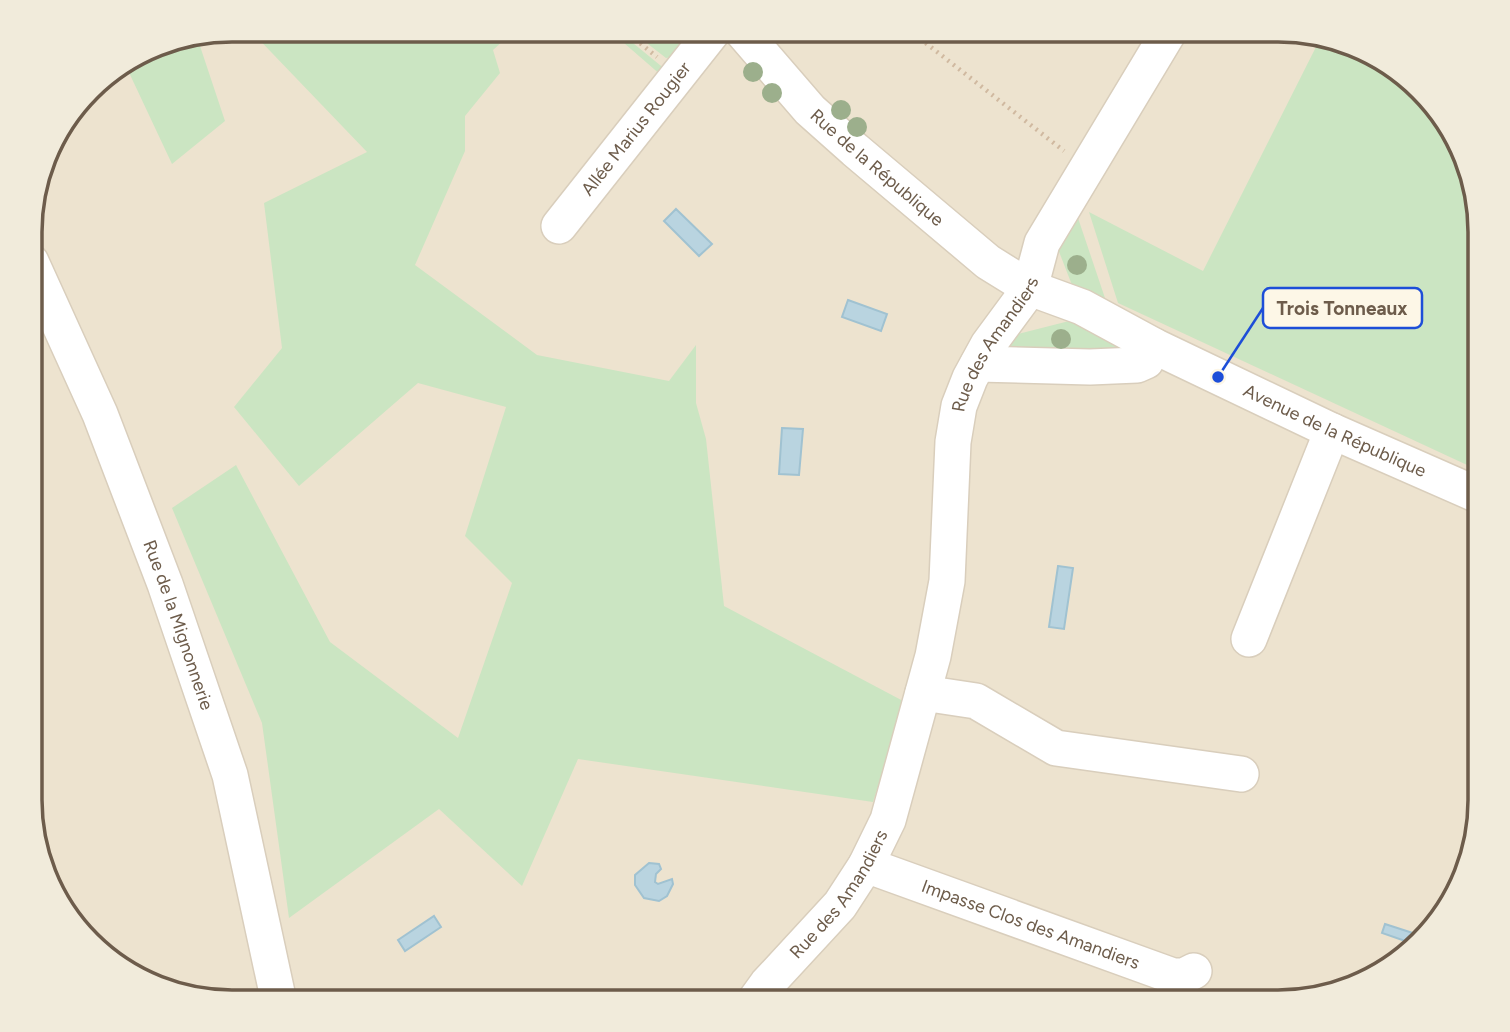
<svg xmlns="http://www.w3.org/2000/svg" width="1510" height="1032" viewBox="0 0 1510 1032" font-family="Figtree,sans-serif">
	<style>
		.residential { fill: #ede3cf }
		.green { fill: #cbe5c2 }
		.water { fill: #b9d4e0; stroke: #a0c2d1; stroke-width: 2 }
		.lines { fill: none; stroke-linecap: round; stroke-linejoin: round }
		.minor-casing { stroke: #d9cebc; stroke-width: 38 }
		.path { stroke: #d0b9a0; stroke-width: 4.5; stroke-dasharray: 2 5; stroke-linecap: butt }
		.minor { stroke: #fff; stroke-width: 35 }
		.tree { fill: #9caf8c }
		.labels { text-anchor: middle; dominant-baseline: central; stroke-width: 5; stroke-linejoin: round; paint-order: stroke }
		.street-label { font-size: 18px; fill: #6d5c4b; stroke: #fdf7e7 }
		.rim { fill: none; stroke: #6d5c4b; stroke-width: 3.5 }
		.leader { fill: none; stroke: #1d4ed8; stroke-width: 2.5 }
		.callout-dot { fill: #1d4ed8; stroke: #fdf7e7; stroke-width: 2.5 }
		.callout { fill: #fdf7e7; stroke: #1d4ed8; stroke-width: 2.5 }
		.callout-label { font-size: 19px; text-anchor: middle; font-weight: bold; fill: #6d5c4b }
	</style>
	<rect width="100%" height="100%" fill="#f9f3e1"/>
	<!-- residential -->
	<path class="residential" d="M232,30h1059l110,41 58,71 21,77v594l-41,110 -71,58 -89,21h-1060l-110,-41 -52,-59 -26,-76v-620l20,-64 47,-62 57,-35z"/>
	<!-- green -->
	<path class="green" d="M250,30h181c15,5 24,9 39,0h45l-22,20 7,23 -35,43v35l-50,114 122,90 132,26 27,-36v58l10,36 18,167 181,96 -32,100 -295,-43 -56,127 -83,-77 -150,109 -27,-195 -90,-215 64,-43 94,177 128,96 54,-155 -47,-47 41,-129 -88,-24 -119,103 -65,-79 48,-59 -18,-145 103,-51z
		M609,30h8l49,40 -4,6z
		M633,30l2,1 58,-1 -22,27 -5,1 -27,-21z
		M197,37l28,84 -53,43 -47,-100 30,-19z
		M1319,41l82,30 58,71 21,77v252l-362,-168 -29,-91 114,59z
		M1077,215l30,89 -35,-19 -14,-36z
		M1077,319l57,36 -125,-4 -6,-8 11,-8z"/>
	<!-- water -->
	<path class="water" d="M676,209l36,35 -13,12 -35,-35z
		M848,300l39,14 -6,17 -39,-14z
		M782,428l21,1 -4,46 -20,-1z
		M1058,566l15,2 -9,61 -15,-2z
		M649,863l10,1 2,5 -5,5 -1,8 3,2 14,-5 1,5 -6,12 -8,5 -15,-3 -9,-13v-10z
		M434,916l7,11 -36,24 -7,-11z
		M1385,924l37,12 -8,8 -32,-11z"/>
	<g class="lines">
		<!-- minor casing -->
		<g class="minor-casing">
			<g id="minor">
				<path id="s1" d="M741,30l69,80 45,40 133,112 42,26 52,19 72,39 178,85 148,65"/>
				<path id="s2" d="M559,226l155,-196"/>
				<path id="s3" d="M31,262l69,152 65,170 65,191 49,227"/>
				<path d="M978,364l112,3 47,-2 9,-4 8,-15"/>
				<path d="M1249,639l83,-208"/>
				<path d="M923,693l53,8 80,47 185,26"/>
				<path id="s4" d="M866,865l307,111h11l10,-5"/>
				<path id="s5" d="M754,1002l13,-18 73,-79 26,-40 22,-45 45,-164 14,-75 6,-139 6,-36 11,-28 18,-33 42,-57 12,-45 128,-213"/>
			</g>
		</g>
		<!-- path -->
		<path class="path" d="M443,30l4,2 6,-2
			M624,30l33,27
			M909,30l155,121"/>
		<!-- minor -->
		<use href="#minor" class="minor"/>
	</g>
	<!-- trees -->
	<g class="tree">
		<circle cx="753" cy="72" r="10"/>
		<circle cx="772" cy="93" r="10"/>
		<circle cx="841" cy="110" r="10"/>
		<circle cx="857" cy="127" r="10"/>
		<circle cx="1077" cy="265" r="10"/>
		<circle cx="1061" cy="339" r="10"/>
	</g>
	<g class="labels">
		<!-- street labels -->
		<g class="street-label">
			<text stroke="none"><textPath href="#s2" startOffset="124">Allée Marius Rougier</textPath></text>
			<text stroke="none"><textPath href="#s1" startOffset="194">Rue de la République</textPath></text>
			<text stroke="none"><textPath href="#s5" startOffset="721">Rue des Amandiers</textPath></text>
			<text stroke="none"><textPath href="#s1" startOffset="726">Avenue de la République</textPath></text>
			<text stroke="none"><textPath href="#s3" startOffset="392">Rue de la Mignonnerie</textPath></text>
			<text stroke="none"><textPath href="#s5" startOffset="138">Rue des Amandiers</textPath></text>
			<text stroke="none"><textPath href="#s4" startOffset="175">Impasse Clos des Amandiers</textPath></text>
		</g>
	</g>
	<!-- crop -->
	<path d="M0 0H1510V1032H0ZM232 42H1278A190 190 0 0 1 1468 232V800A190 190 0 0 1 1278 990H232A190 190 0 0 1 42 800V232A190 190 0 0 1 232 42Z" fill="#f1ebdb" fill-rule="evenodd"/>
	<path class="rim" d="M232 42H1278A190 190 0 0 1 1468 232V800A190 190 0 0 1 1278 990H232A190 190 0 0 1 42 800V232A190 190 0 0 1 232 42Z"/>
	<!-- callouts -->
	<path class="leader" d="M1218 377L1263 308"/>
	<circle class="callout-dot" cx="1218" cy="377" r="7"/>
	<rect class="callout" x="1263" y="288" width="159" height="40" rx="7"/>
	<g class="callout-label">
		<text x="1342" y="315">Trois Tonneaux</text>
	</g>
</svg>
